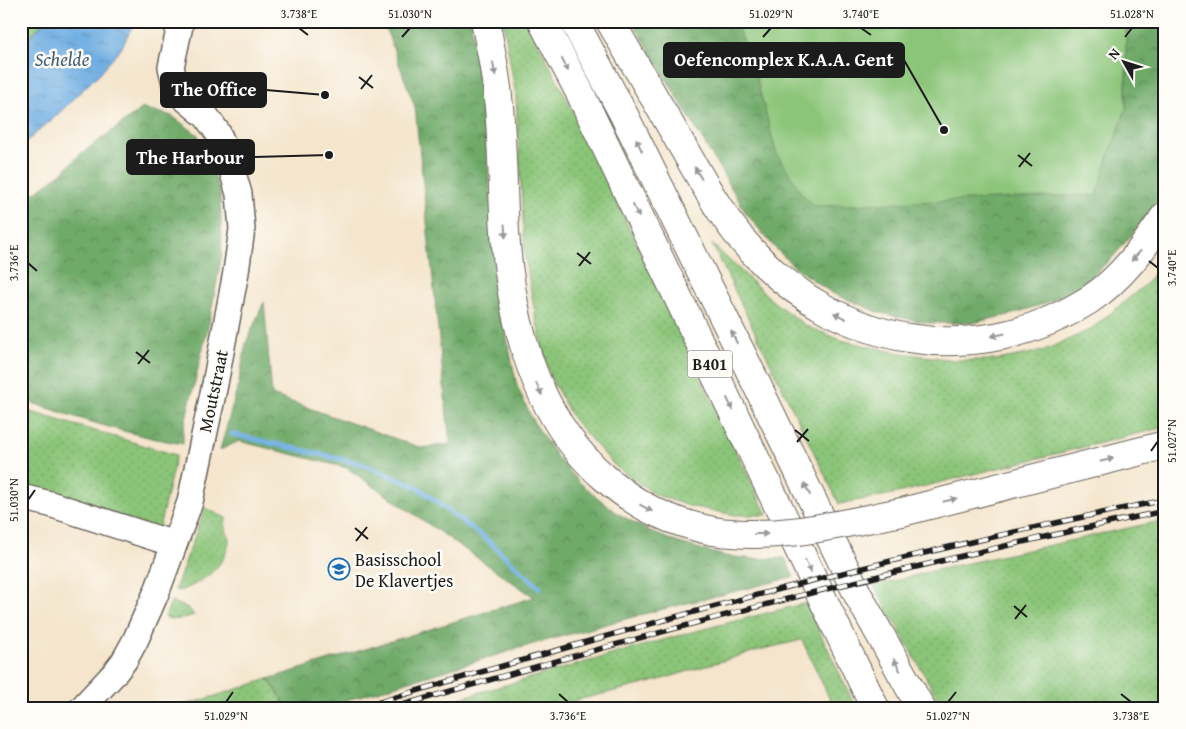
<svg xmlns="http://www.w3.org/2000/svg" width="1186" height="729" viewBox="0 0 1186 729" font-family="'Gentium Book Plus',serif">
	<style>
		.grass { fill: url(#grass-dots); stroke: #54704a }
		.forest { fill: url(#forest-crowns); stroke: #466342 }
		.pitch { fill: #8bc579; stroke: #54704a }
		.water { fill: url(#water-ripples); stroke: #46657f }
		.lines { fill: none; stroke-linecap: round; stroke-linejoin: round }
		.stream { stroke: #70aee2; stroke-width: 5 }
		.minor-casing { stroke: #68625a; stroke-width: 28 }
		.highway-casing { stroke: #68625a; stroke-width: 30 }
		.minor { stroke: #fff; stroke-width: 25 }
		.highway { stroke: #fff; stroke-width: 28 }
		.rail-casing { stroke: #1c1c1c; stroke-width: 5.5 }
		.rail { stroke: #fdfcf7; stroke-width: 4; stroke-dasharray: 11; stroke-linecap: butt }
		.highway-bridge-casing { stroke: #68625a; stroke-width: 30; stroke-linecap: butt }
		.highway-bridge { stroke: #fff; stroke-width: 28 }
		.oneway { fill: #999 }
		.ticks { fill: none; stroke: #1c1c1c; stroke-width: 2 }
		.labels { text-anchor: middle; dominant-baseline: central; stroke-width: 5; stroke-linejoin: round; paint-order: stroke }
		.shield { fill: #fdfcf7; stroke: #605f5e; stroke-width: 1 }
		.shield-label { font-size: 16px; font-weight: bold; fill: #1c1c1c }
		.street-label { font-size: 18px; fill: #1c1c1c; stroke: #fdfcf7 }
		.poi-label { font-size: 18px; fill: #1c1c1c; stroke: #fdfcf7; text-anchor: start }
		.water-label { font-size: 19px; font-style: italic; fill: #425e75; stroke: #fdfcf7 }
		.leader { fill: none; stroke: #1c1c1c; stroke-width: 2 }
		.callout-dot { fill: #1c1c1c; stroke: #fdfcf7; stroke-width: 2 }
		.callout { fill: #1c1c1c; stroke: #1c1c1c; stroke-width: 2 }
		.callout-label { font-size: 19px; text-anchor: middle; font-weight: bold; fill: #fff }
		.neatline { fill: none; stroke: #1c1c1c; stroke-width: 2 }
		.ticks-label { font-size: 12px; text-anchor: middle; fill: #1c1c1c }
	</style>
	<defs>
		<pattern id="grass-dots" width="8" height="8" patternUnits="userSpaceOnUse" patternTransform="scale(1.25)"><rect width="8" height="8" fill="#8bc579"/><path d="M2 2h.1M6 6h.1" fill="none" stroke="#77a968" stroke-width="1.8" stroke-linecap="round"/></pattern>
		<pattern id="forest-crowns" width="20" height="18" patternUnits="userSpaceOnUse" patternTransform="scale(1.25)"><rect width="20" height="18" fill="#70aa69"/><path d="M2 6a3 3 0 1 1 6 0M12 15a3 3 0 1 1 6 0" fill="none" stroke="#5b8a56"/></pattern>
		<pattern id="water-ripples" width="26" height="14" patternUnits="userSpaceOnUse" patternTransform="scale(1.25)"><rect width="26" height="14" fill="#70aee2"/><path d="M2 4q2-2 4 0t4 0M15 11q2-2 4 0t4 0" fill="none" stroke="#5b8db6"/></pattern>
	</defs>
	<rect width="100%" height="100%" fill="#fdfcf7"/>
	<filter id="ink" filterUnits="userSpaceOnUse"><feTurbulence type="fractalNoise" baseFrequency=".02" numOctaves="2"/><feDisplacementMap in="SourceGraphic" scale="10" xChannelSelector="R" yChannelSelector="G"/><feConvolveMatrix kernelMatrix="1 2 1 2 8 2 1 2 1" color-interpolation-filters="sRGB"/></filter>
	<filter id="wash" filterUnits="userSpaceOnUse"><feTurbulence type="fractalNoise" baseFrequency=".0096" numOctaves="4" result="noise"/><feDisplacementMap in="SourceGraphic" scale="20" xChannelSelector="R" yChannelSelector="G"/><feGaussianBlur stdDeviation="1.12" result="paint"/><feColorMatrix in="noise" values="0 0 0 0 0 0 0 0 0 0 0 0 0 0 0 0 0 1.4 0 .05"/><feComposite in="paint" operator="in"/></filter>
	<g filter="url(#wash)">
		<rect width="100%" height="100%" fill="#f4e5cc"/>
		<!-- grass -->
		<path class="grass" d="M21,21h25l-25,24z
			M503,21h24l41,80 199,414h-32l-46,-9 -33,-11 -41,-29 -42,-47 -23,-43 -14,-57 -11,-63 -9,-160z
			M712,244l62,58 32,24 35,14 54,12 59,8h43l45,-9 48,-21 56,-46 19,-26v169l-272,67 -54,10z
			M21,409l155,46 -17,73 -138,-36z
			M205,508l21,10c0,3 -1,8 0,11 1,4 3,7 3,12 -2,24 -29,44 -50,50l-4,-1z
			M1165,520v188h-222l-69,-122 62,-16z
			M171,602l17,6 6,7c-10,3 -20,7 -29,2z
			M806,603l50,105h-22l-32,-68 -43,10 -110,33 -106,25h-118l259,-74z
			M268,679l15,21 -3,8h-108l34,-9z"/>
		<!-- forest -->
		<path class="forest" d="M383,21h88l14,115 16,173 16,77 16,35 24,36 23,26 34,28 33,19 29,12 49,14 30,3 30,-1 9,19 -143,35 -121,33 -209,63h-41l3,-8 -15,-21 266,-82 -187,-129 -108,-27 -19,9 18,-64 8,-43 18,-41 8,93 150,53 28,-4 -35,-337z
			M632,21h102l16,33 26,98 321,43 9,-31 20,-55v-88h39v168l-26,37 -27,32 -31,28 -32,16 -36,12 -41,9h-43l-49,-10 -48,-20 -34,-23 -23,-22 -29,-35z
			M143,108l29,8 26,19 22,56 2,63 -13,69 -26,108v13c-55,-9 -109,-27 -162,-45v-196l42,-31 16,-17z"/>
		<!-- pitch -->
		<path class="pitch" d="M734,21h392v88l-20,55 -9,31 -282,11 -14,-13 -25,-41 -26,-98z"/>
		<!-- water -->
		<path class="water" d="M46,21h89l-14,28 -21,24 -45,44 -34,29v-101z"/>
		<g class="lines">
			<!-- stream -->
			<path class="stream" d="M232,434l130,30 55,23 69,52 54,49"/>
		</g>
	</g>
	<g filter="url(#ink)">
		<g class="lines">
			<!-- minor casing -->
			<g class="minor-casing">
				<path id="minor" d="M21,497l29,7 124,40
					M82,708l32,-34 10,-13 11,-20 22,-50 33,-89 25,-118 21,-112 6,-43 -3,-35 -10,-35 -11,-26 -12,-17 -29,-24 -6,-25 10,-46"/>
			</g>
			<!-- highway casing -->
			<g class="highway-casing">
				<path id="highway" d="M485,21c5,23 9,45 12,67 6,48 5,97 8,144 6,90 29,185 100,246 33,29 65,44 108,53
					M542,21l38,72 295,615
					M574,21l50,94 131,266 103,214 63,113
					M610,21c25,43 50,86 74,128 20,35 40,72 67,101 90,98 224,121 338,50 32,-21 55,-53 76,-84
					M902,512l263,-67"/>
			</g>
			<!-- minor -->
			<use href="#minor" class="minor"/>
			<!-- highway -->
			<use href="#highway" class="highway"/>
			<!-- rail casing -->
			<g class="rail-casing">
				<path id="rail" d="M361,708c59,-19 120,-36 180,-53 206,-60 414,-113 624,-155
					M392,708c256,-75 512,-143 773,-197"/>
			</g>
			<!-- rail -->
			<use href="#rail" class="rail"/>
			<!-- highway-bridge casing -->
			<g class="highway-bridge-casing">
				<path id="highway-bridge" d="M713,531c64,10 127,-7 189,-19"/>
			</g>
			<!-- highway-bridge -->
			<use href="#highway-bridge" class="highway-bridge"/>
		</g>
		<!-- one-way arrows -->
		<defs><path id="oneway-solid" d="M-6-.8H1V-3.2L6.5 0L1 3.2V.8H-6Z" transform="scale(1.25)"/></defs>
		<g class="oneway">
			<use href="#oneway-solid" transform="translate(565 65) rotate(63)"/>
			<use href="#oneway-solid" transform="translate(494 69) rotate(81)"/>
			<use href="#oneway-solid" transform="translate(639 145) rotate(-116)"/>
			<use href="#oneway-solid" transform="translate(698 173) rotate(-121)"/>
			<use href="#oneway-solid" transform="translate(636 211) rotate(64)"/>
			<use href="#oneway-solid" transform="translate(505 231) rotate(86)"/>
			<use href="#oneway-solid" transform="translate(1136 256) rotate(132)"/>
			<use href="#oneway-solid" transform="translate(840 316) rotate(-153)"/>
			<use href="#oneway-solid" transform="translate(998 335) rotate(168)"/>
			<use href="#oneway-solid" transform="translate(734 337) rotate(-116)"/>
			<use href="#oneway-solid" transform="translate(539 389) rotate(65)"/>
			<use href="#oneway-solid" transform="translate(730 404) rotate(64)"/>
			<use href="#oneway-solid" transform="translate(1107 460) rotate(-14)"/>
			<use href="#oneway-solid" transform="translate(807 489) rotate(-116)"/>
			<use href="#oneway-solid" transform="translate(950 500) rotate(-14)"/>
			<use href="#oneway-solid" transform="translate(646 508) rotate(29)"/>
			<use href="#oneway-solid" transform="translate(761 534)"/>
			<use href="#oneway-solid" transform="translate(808 566) rotate(64)"/>
			<use href="#oneway-solid" transform="translate(897 665) rotate(-119)"/>
		</g>
	</g>
	<!-- ticks -->
	<path class="ticks" d="M299,28l9,7M861,28l10,7M402,37l8,-9M763,37l8,-9M1125,37l7,-9M359,77l14,11M361,89l11,-14M1018,155l14,11M1019,167l11,-14M577,253l14,11M1149,261l9,7M28,263l9,8M579,266l11,-14M136,352l14,11M138,364l11,-14M795,430l14,11M797,442l11,-13M1151,451l7,-10M28,500l7,-10M355,528l13,11M356,541l11,-14M1014,606l13,11M1015,619l11,-14M559,694l9,8M1121,694l10,8M226,702l7,-10M948,702l8,-10"/>
	<!-- icons -->
	<defs>
		<g id="school-ring" transform="scale(1.125)"><circle r="9.5" fill="#fdfcf7" stroke="#1f6fb2" stroke-width="1.5"/><path d="M0-5L7-2L0 1L-7-2ZM-4 1L0 2.5L4 1V4Q0 6-4 4Z" fill="#1f6fb2"/></g>
	</defs>
	<g fill-rule="evenodd">
		<use href="#school-ring" x="339" y="569"/>
	</g>
	<g class="labels">
		<!-- shield labels -->
		<rect class="shield" x="687.5" y="350.5" width="45" height="27" rx="4"/>
		<g class="shield-label">
			<text x="710" y="364">B401</text>
		</g>
		<!-- street labels -->
		<g class="street-label">
			<text transform="translate(213 391) rotate(-78)">Moutstraat</text>
		</g>
		<!-- poi labels -->
		<g class="poi-label">
			<text x="355" y="559">Basisschool<tspan x="355" dy="21">De Klavertjes</tspan></text>
		</g>
		<!-- water labels -->
		<g class="water-label">
			<text x="62" y="59">Schelde</text>
		</g>
	</g>
	<!-- callouts -->
	<path class="leader" d="M944 130L904 60M325 95L266 90M329 155L254 157"/>
	<g class="callout-dot">
		<circle cx="944" cy="130" r="5"/>
		<circle cx="325" cy="95" r="5"/>
		<circle cx="329" cy="155" r="5"/>
	</g>
	<g class="callout">
		<rect x="664" y="43" width="240" height="34" rx="5"/>
		<rect x="161" y="73" width="105" height="34" rx="5"/>
		<rect x="127" y="140" width="127" height="34" rx="5"/>
	</g>
	<g class="callout-label">
		<text x="784" y="66">Oefencomplex K.A.A. Gent</text>
		<text x="214" y="96">The Office</text>
		<text x="190" y="164">The Harbour</text>
	</g>
	<!-- margin -->
	<rect width="1186" height="729" fill="none" stroke="#fdfcf7" stroke-width="55"/>
	<!-- north arrow -->
	<g transform="translate(1124 62) rotate(309)" stroke="#fdfcf7" stroke-width="4" paint-order="stroke">
	<path d="M0-4L9 19L0 12L-9 19Z" fill="#1c1c1c"/>
	<text y="-8" font-size="14" font-weight="bold" text-anchor="middle" fill="#1c1c1c">N</text>
	</g>
	<rect x="28" y="28" width="1130" height="674" class="neatline"/>
	<g class="ticks-label">
		<text x="299" y="18">3.738°E</text>
		<text x="410" y="18">51.030°N</text>
		<text x="771" y="18">51.029°N</text>
		<text x="861" y="18">3.740°E</text>
		<text x="1132" y="18">51.028°N</text>
		<text transform="translate(14 263) rotate(-90)" y="4">3.736°E</text>
		<text transform="translate(1172 268) rotate(-90)" y="4">3.740°E</text>
		<text transform="translate(1172 441) rotate(-90)" y="4">51.027°N</text>
		<text transform="translate(14 500) rotate(-90)" y="4">51.030°N</text>
		<text x="226" y="720">51.029°N</text>
		<text x="568" y="720">3.736°E</text>
		<text x="948" y="720">51.027°N</text>
		<text x="1131" y="720">3.738°E</text>
	</g>
</svg>
